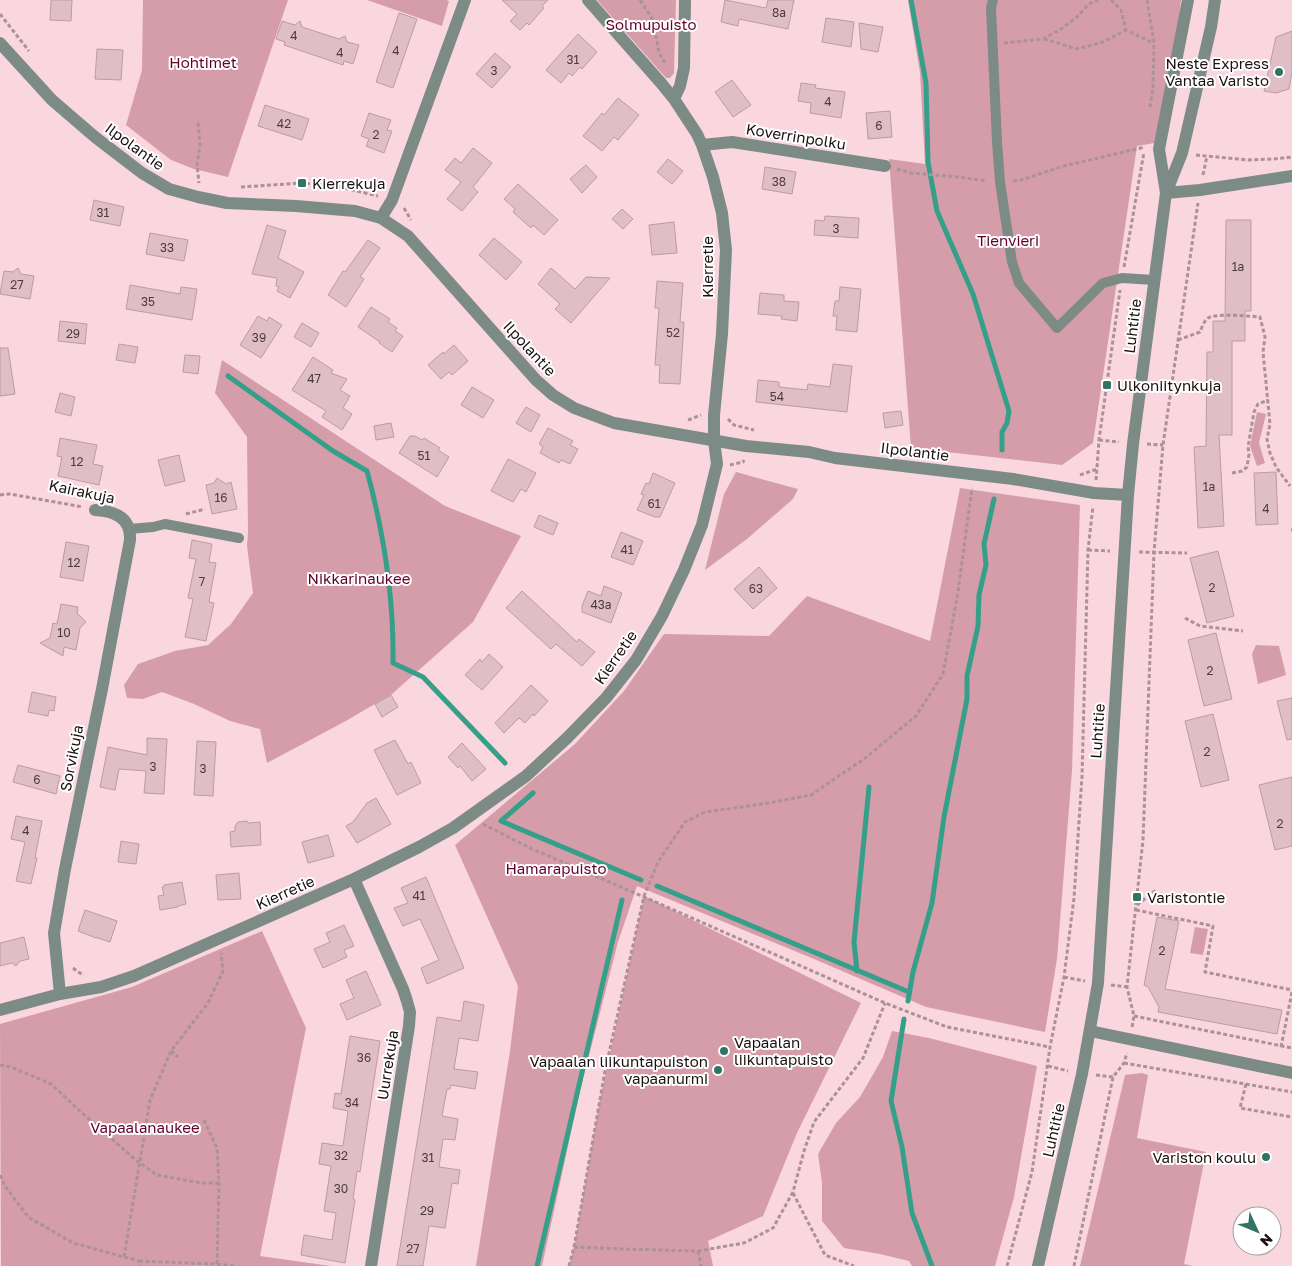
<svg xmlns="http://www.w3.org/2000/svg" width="1292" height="1266" viewBox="0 0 1292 1266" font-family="'Golos Text',sans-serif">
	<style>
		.green { fill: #d59daa }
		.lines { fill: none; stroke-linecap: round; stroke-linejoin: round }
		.stream { stroke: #359f89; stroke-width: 5 }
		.building { fill: #e0bec5; stroke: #bd9ba3 }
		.path { stroke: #ac9197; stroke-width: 3; stroke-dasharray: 4 2.5; stroke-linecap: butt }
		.service { stroke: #7d8b87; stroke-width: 10 }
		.minor { stroke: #7d8b87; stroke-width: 12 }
		.tertiary { stroke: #7d8b87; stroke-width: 12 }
		.poi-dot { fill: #317465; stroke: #fff; stroke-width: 2 }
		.labels { text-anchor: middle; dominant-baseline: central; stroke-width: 4; stroke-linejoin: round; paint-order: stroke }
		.number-label { font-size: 12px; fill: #4c3c3f }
		.park-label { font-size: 15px; fill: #63002c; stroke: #fff }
		.poi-label { font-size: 15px; fill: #1b1012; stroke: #fff; text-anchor: start }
		.street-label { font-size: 15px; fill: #1b1012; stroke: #fff }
	</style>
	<rect width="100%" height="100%" fill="#fad7de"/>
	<!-- green -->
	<path class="green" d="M143,0h145l-60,177 -34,-8 -23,-9 -45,-35 16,-55z
		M367,0h79l3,1 -7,25z
		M597,0h79l-2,73 -4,5h-4z
		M908,0h273l-2,17 -24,126 -18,3 -44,297 -31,22 -151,-17 -22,-289 36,5 -5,-91z
		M222,360l223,146 76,30 -48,86 -81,72 -48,28 -77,41 -7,-34 -30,-8 -36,-17 -32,-12 -19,7 -16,-1 -3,-13 14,-21 37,-13 33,-6 23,-21 22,-31 -6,-47 1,-13 -1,-96 -32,-44z
		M1257,412l9,2 -7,29 6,20 -8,3 -7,-20z
		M736,472l62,17 -5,10 -46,40 -42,31 19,-76z
		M960,488l120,17 -8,266 -15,188 -12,73 -119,-25 -112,-48 -177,-73 -19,56 -38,149 -38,175h-66l34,-215 8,-65 -63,-141 120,-101 49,-53 40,-57 105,2 38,-40 123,45z
		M1256,645l23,1 7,29 -28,9 -6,-30z
		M644,896l217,107 -64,130 -34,83 -55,25 5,25h-144l5,-19 26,-148z
		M1195,927l13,2 -5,26 -13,-2z
		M262,931l44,97 -46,228 71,10h-330l-1,-242 132,-37z
		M892,1031l37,7 108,28 -23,131 -19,69h-83l-3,-5 -29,-7 -36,-6 -22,-27v-38l-4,-29 18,-31 24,-26 23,-40z
		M1142,1073l6,2 -11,63 69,14 -22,112 9,2h-113l45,-191z"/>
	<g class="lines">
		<!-- stream -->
		<path class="stream" d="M911,0l15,83 2,79 9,49 36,83 36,117 -2,12 -5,9v18
			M228,376l105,75 34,20c17,63 27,128 26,192l30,14 82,86
			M533,793l-32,28 140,59
			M657,886l252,106
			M857,971l-3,-29 15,-155
			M908,1001l5,-29 19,-69 12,-86 23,-118v-23l11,-50 1,-31 7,-30 -2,-21 10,-45
			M904,1019l-13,82 11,46 10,66 20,53
			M537,1266l85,-366"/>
	</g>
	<!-- building -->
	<path class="building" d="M51,0h21l-1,21 -21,-1z
		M502,0h46l-6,6 2,2 -15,17 -2,-2 -7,7 -10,-9 7,-7z
		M725,0l41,8 2,-8h26l-6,29 -49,-10 -1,7 -17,-4z
		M399,13l18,6 -24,69 -17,-6z
		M826,18l28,4 -3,25 -29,-5z
		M282,21l13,4 5,-4 2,6 37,12 6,-3 2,6 12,3 -6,19 -9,-3 -1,4 -59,-20 1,-3 -9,-3z
		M859,23l24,4 -5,25 -17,-3z
		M1292,31v41l-3,17 -13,4 -12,-2 12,-54z
		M578,34l19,18 -15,17 -2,-2 -8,9 -3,-3 -8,10 -15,-13z
		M97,49l26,1 -2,30 -26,-1z
		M495,53l16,14 -19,21 -16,-14z
		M732,80l19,25 -18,12 -18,-25z
		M801,83l15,2 -1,3 30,4 -4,26 -31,-5 1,-10 -13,-2z
		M618,98l21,17 -21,25 -4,-3 -12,14 -19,-15 19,-23 2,2z
		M265,105l44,14 -7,21 -44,-14z
		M890,111l2,26 -24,2 -2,-26z
		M369,113l22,7 -4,10 5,1 -8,22 -18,-7 3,-7 -8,-3z
		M473,148l19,15 -19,24 5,5 -16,19 -15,-12 14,-17 -16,-12 10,-12 6,5z
		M668,159l15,12 -11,13 -15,-12z
		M586,165l11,12 -15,16 -12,-14z
		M765,167l31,5 -4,22 -30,-5z
		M518,184l40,36 -14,15 -11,-10 -2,3 -18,-16 2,-3 -11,-10z
		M94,200l30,7 -4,19 -30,-6z
		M622,209l11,10 -10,10 -11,-10z
		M825,216l34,2 -1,20 -44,-3 1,-15 9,1z
		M1226,220h25v91h-6v30h-13v94h-13l5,91 -26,2 -4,-81 12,-1 1,-94h6v-31h12z
		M674,222l3,31 -25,2 -3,-30z
		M267,225l19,6 -8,27 26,14 -14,26 -13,-7 2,-4 -3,-1 1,-8 -25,-4z
		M150,233l38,7 -4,21 -38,-7z
		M494,238l28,24 -16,18 -27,-25z
		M368,240l12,8 -20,29 4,2 -18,28 -18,-12 15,-24 2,1z
		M18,268l3,6 13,2 -4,23 -30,-5 4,-23 9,1z
		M551,268l24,21 11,-12 24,1 -39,45 -16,-14 5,-5 -22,-20z
		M657,281l26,2 -3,39h4l-4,62 -21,-1 1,-18h-5l4,-57h-4z
		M130,285l50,9 1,-7 16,2 -5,31 -66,-11z
		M840,287l21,2 -4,43 -21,-2 1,-14h-4l2,-15h4z
		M760,293l24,2v6l15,1 -2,19 -16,-2 1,-3 -24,-2z
		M371,307l19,12 -2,3 9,6 -2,3 8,5 -11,16 -13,-9 1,-1 -22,-15z
		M258,316l9,5 2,-4 13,8 -21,33 -21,-13z
		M60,321l27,3 -2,20 -27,-3z
		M302,323l17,10 -8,14 -17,-10z
		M119,344l19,3 -3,16 -19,-3z
		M454,345l14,16 -16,14 -3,-3 -8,7 -13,-14 15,-13 1,2z
		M0,348h8l7,46 -15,2z
		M185,355l15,1 -2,18 -15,-2z
		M313,357l20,13 -2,3 16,6 -7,11 10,6 -7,12 9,6 -10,16 -20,-13 4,-6 -34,-21z
		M833,364l19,2 -5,46 -91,-10 2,-22 21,2v5l28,3 1,-6 22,3z
		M472,387l22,13 -11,18 -22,-13z
		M60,393l15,4 -4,19 -16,-4z
		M526,407l14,8 -9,17 -15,-9z
		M901,411l2,14 -18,3 -2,-15z
		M391,423l3,14 -18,3 -2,-14z
		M548,428l25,13 -3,4 8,4 -8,15 -9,-4 -2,3 -19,-10 3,-6 -4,-3z
		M410,436h5l7,4 2,-2 16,10 -2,2 11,7 -12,20 -38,-24z
		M60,438l37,7 -4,19 10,2 -4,19 -41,-9 4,-19 -5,-1z
		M179,455l6,26 -20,5 -7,-26z
		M508,459l28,14 -10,19 -5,-3 -8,13 -22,-11z
		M1276,472l2,52 -22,1 -2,-52z
		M653,473l22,10 -15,34h-5l-18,-7 7,-15 -3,-1 5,-11 3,1z
		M217,478l9,6 5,-2 6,27 -25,5 -6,-29 8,-2z
		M539,515l19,8 -5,12 -19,-8z
		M621,532l22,9 -10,24 -22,-8z
		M192,540l20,4 -3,18 7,1 -7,39 5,1 -8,38 -21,-4 8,-38 -5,-1 8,-39 -7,-1z
		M66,542l23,4 -6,35 -23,-4z
		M1218,551l16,65 -27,7 -17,-65z
		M759,567l18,21 -24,21 -19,-20z
		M604,586l18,7 -11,30 -29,-11v-6l6,-15 13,5z
		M522,591l55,51 2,-3 16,13 -13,14 -26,-22 -5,5 -45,-41z
		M61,604l17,3 -1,6 9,9 -6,6 -4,22 -12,-3 -1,9 -23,-13 10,-5 3,-15 4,1z
		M1216,633l16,66 -28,7 -16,-66z
		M489,654l14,13 -21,23 -17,-15 15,-16 2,3z
		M531,685l17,16 -14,15 -1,-2 -8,9 -6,-5 -15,15 -9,-10z
		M32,692l24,5 -2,14 -5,-1 -1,6 -20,-4z
		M391,695l7,12 -16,10 -7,-13z
		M1292,698v41l-5,1 -10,-39z
		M1213,714l16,66 -28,7 -16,-66z
		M147,738l20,1 -3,55 -20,-1 2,-22 -27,-2 -4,21 -15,-3 8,-40 39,8z
		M395,740l13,24 3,-2 10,21 -24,12 -23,-45z
		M197,741l19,1 -3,54 -19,-1z
		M462,743l24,26 -14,12 -12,-15 -2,2 -10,-11z
		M18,765l42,11 -4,18 -43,-12z
		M1292,777v69l-17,4 -16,-65z
		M376,798l15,26 -34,19 -11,-17 7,-4 14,-19z
		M16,816l26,5 -7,37h2l-6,26 -15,-3 9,-39 -14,-3z
		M247,821l1,2 12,-1 1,23 -30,2 -1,-15 5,-1v-5l3,-4z
		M328,835l6,21 -26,7 -6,-21z
		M121,841l18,3 -3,20 -18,-2z
		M239,873l2,26 -23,1 -2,-25z
		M426,877l38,91 -37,16 -6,-16 18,-8 -19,-41 -17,7 -9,-18 14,-5 -7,-15z
		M182,882l4,22 -8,2v1l-18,3 -2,-14 6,-1 -2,-8h2v-2z
		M85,910l32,11 -7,21 -12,-4h-2l-18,-7z
		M1157,917l22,4 -14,68 117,21 -5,24 -119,-22 1,-5 -11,-20 -4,-2z
		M344,925l10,21 -10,4 3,7 -24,11 -9,-19 16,-7 -4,-9z
		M24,937l5,22 -9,2 -4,5 -4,-3 -12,3v-23z
		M366,971l15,34 -34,15 -7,-16 14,-6 -8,-18z
		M464,1001l20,4 -6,36 -19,-3 -5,31 24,3 -3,17 -24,-4 -1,4h-3l-5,27 16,3 -3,21 -12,-1 -4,28 21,3 -2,14 -6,-1 -7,45 -16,-2 -6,40h-26l40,-249 24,4z
		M350,1036l30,5 -20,131 -3,-1 -4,28 2,1 -10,63 -44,-8 3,-20 28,5 4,-27 -12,-2 7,-45 -12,-2 3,-21 21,3 5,-35 -15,-3 2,-15 6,1z"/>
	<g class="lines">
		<!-- path -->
		<path class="path" d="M640,0l13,20 6,33 6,10
			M1111,0l10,10 5,20 27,13
			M1147,0l7,43 -1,45 -3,19
			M0,14l29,37
			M1044,39l33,10 26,-7 23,-12
			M1004,43l39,-4 18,-10 16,-12 12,-13 9,-4
			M198,123l2,22 -3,20 2,18
			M1196,155l52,5 26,-1 18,-2
			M897,169l14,4 47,4 29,4
			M1203,175l4,-19
			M1013,181l8,-1 43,-14 81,-19
			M241,187l61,-4 38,4 38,9
			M404,208l7,12
			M1124,267l20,-115
			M1178,340l22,-8c2,-5 4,-11 8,-14 8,-5 41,-2 52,-1l5,20 -2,15 7,72 -3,15 3,14 6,14 14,19
			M728,419l6,6 20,5
			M688,420l13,-5
			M1099,440l20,2
			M1147,444l16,1
			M730,465l13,-3 1,-2
			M1232,473l10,-2 5,-4 2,-13 -1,-7 6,-35 4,-8 10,-4
			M1080,475l17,-6
			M1096,480l3,-40 21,-150
			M0,495l10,-1 73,13
			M186,514l19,-5
			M1291,530h1
			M1088,550l22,1
			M1139,552l48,1
			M1185,618l15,8 43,5
			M483,824l47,24 121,52 234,103 62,24 103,20
			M1137,905l19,-15
			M1136,910l77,16 -8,46 87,18
			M73,968l5,4 6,3
			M1064,977l21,4
			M1111,985l16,2
			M1134,1016l158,32
			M1132,1027l2,-11 -7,-29 16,-147 11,-288 9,-107 35,-242
			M1281,1047l11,-55
			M171,1051l7,6
			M1124,1063l168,29
			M0,1065l11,2 40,17 30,28 56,49 20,14 44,8h18
			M1048,1066l20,5
			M1096,1075l17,2
			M1246,1084l-6,24 52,9
			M204,1120l13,28 2,35 -2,81
			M0,1175l5,11 23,31 45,26 66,18 2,5
			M793,1193l32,62 29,11
			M574,1247l48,2 76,2 46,-8 29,-15 20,-36 11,-41 10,-29 49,-64 22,-55
			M698,1251l3,15
			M124,1257l26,-157 21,-49 37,-48 15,-32 -2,-18
			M139,1261l78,3 18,2
			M569,1266l5,-19 31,-176 39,-175 14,-34 27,-40 20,-10 58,-8 48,-9 53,-36 52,-43 27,-42 15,-82 14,-104
			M1007,1266l25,-94 18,-125 14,-70 10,-79 8,-122 6,-226 5,-44
			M1074,1266l39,-189 11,-14 3,-10"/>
		<!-- service -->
		<path class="service" d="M993,0l-2,8 6,134 3,40 12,80 7,21 38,45 46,-45 19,-5 32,2
			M129,529l24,-2 12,-3 74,14"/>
		<!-- minor -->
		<path class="minor" d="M674,99l6,-13 4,-18 1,-68
			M702,145l30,-3 153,24
			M1166,193l34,-3 92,-14
			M381,218l11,-18 73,-200
			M354,879l49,110 4,12 3,11 -1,14 -38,240
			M60,994l-6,-61 11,-64 37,-180 28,-149c1,-22 -15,-29 -35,-30
			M0,1010l60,-16 41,-7 33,-11 220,-97 65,-32 34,-19 73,-52 41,-38 39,-40 30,-38 26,-44 22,-46 18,-45 15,-61 -3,-24v-25l8,-81 4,-84 -4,-37 -9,-36 -11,-32 -5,-11 -23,-35 -13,-16 -73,-83
			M1090,1031l202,42"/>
		<!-- tertiary -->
		<path class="tertiary" d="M0,43l52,57 43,37 47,36 27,16 29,8 29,6 69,3 59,5 26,7 27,18 128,144 17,15 21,13 40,15 132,23 63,6 26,6 178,21 81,14 34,2
			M1166,193l-7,-44 29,-149
			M1038,1266l44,-192 16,-91 30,-488 5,-51 33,-251 16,-40 29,-126 4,-27"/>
	</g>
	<!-- markers -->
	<g class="poi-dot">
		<circle cx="1279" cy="72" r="5"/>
		<rect x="297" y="178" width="10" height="10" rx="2.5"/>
		<rect x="1102" y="380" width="10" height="10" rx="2.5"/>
		<rect x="1132" y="892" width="10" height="10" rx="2.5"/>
		<circle cx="724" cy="1051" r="5"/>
		<circle cx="718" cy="1070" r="5"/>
		<circle cx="1266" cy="1157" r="5"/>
	</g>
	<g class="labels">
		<!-- number labels -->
		<g class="number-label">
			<text x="779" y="12">8a</text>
			<text x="294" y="35">4</text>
			<text x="396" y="50">4</text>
			<text x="340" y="52">4</text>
			<text x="573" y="59">31</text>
			<text x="494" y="70">3</text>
			<text x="828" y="101">4</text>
			<text x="284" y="123">42</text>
			<text x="879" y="125">6</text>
			<text x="376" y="134">2</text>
			<text x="779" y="181">38</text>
			<text x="103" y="212">31</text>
			<text x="836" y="228">3</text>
			<text x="167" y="247">33</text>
			<text x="1238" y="266">1a</text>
			<text x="17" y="284">27</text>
			<text x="148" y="301">35</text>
			<text x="673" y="332">52</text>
			<text x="73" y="333">29</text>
			<text x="259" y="337">39</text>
			<text x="314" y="378">47</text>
			<text x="777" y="396">54</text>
			<text x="424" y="455">51</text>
			<text x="77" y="461">12</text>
			<text x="1209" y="486">1a</text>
			<text x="221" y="497">16</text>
			<text x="654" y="503">61</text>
			<text x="1266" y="508">4</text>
			<text x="627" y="549">41</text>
			<text x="74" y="562">12</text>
			<text x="202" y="581">7</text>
			<text x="1212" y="587">2</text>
			<text x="756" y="588">63</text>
			<text x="601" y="604">43a</text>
			<text x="64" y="632">10</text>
			<text x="1210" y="670">2</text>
			<text x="1207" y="751">2</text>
			<text x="153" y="766">3</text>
			<text x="203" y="768">3</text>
			<text x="37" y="779">6</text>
			<text x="1280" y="823">2</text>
			<text x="26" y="830">4</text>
			<text x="419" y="895">41</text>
			<text x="1162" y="950">2</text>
			<text x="364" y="1057">36</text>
			<text x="352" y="1102">34</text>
			<text x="341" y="1155">32</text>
			<text x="428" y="1157">31</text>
			<text x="341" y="1188">30</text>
			<text x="427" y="1210">29</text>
			<text x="413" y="1248">27</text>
		</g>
		<!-- park labels -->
		<g class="park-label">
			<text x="651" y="24">Solmupuisto</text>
			<text x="203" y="62">Hohtimet</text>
			<text x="1008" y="240">Tienvieri</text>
			<text x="359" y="578">Nikkarinaukee</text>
			<text x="556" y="868">Hamarapuisto</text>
			<text x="145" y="1127">Vapaalanaukee</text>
		</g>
		<!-- poi labels -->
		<g class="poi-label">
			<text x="1269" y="63" text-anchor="end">Neste Express<tspan x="1269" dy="17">Vantaa Varisto</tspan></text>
			<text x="312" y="183">Kierrekuja</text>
			<text x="1117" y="385">Ulkoniitynkuja</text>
			<text x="1147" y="897">Varistontie</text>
			<text x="734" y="1042">Vapaalan<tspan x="734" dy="17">liikuntapuisto</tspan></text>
			<text x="708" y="1061" text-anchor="end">Vapaalan liikuntapuiston<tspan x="708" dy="17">vapaanurmi</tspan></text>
			<text x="1256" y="1157" text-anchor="end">Variston koulu</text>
		</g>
		<!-- street labels -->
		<g class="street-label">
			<text transform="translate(796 136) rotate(9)">Koverrinpolku</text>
			<text transform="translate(135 146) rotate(36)">Ilpolantie</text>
			<text transform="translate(707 267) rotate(-90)">Kierretie</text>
			<text transform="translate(1132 326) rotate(-83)">Luhtitie</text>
			<text transform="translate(530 348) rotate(47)">Ilpolantie</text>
			<text transform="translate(915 451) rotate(7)">Ilpolantie</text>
			<text transform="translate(82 491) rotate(12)">Kairakuja</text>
			<text transform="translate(615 657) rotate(-55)">Kierretie</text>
			<text transform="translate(1097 731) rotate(-86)">Luhtitie</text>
			<text transform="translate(71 758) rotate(-79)">Sorvikuja</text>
			<text transform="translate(285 892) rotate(-24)">Kierretie</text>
			<text transform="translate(387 1065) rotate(-81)">Uurrekuja</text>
			<text transform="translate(1053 1130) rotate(-77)">Luhtitie</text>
		</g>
	</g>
	<!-- north arrow -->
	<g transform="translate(1257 1231) rotate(134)"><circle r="24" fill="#ffffff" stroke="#a49fa0"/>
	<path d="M0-4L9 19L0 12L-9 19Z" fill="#317465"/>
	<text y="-8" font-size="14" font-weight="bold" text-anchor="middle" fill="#1b1012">N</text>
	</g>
</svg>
